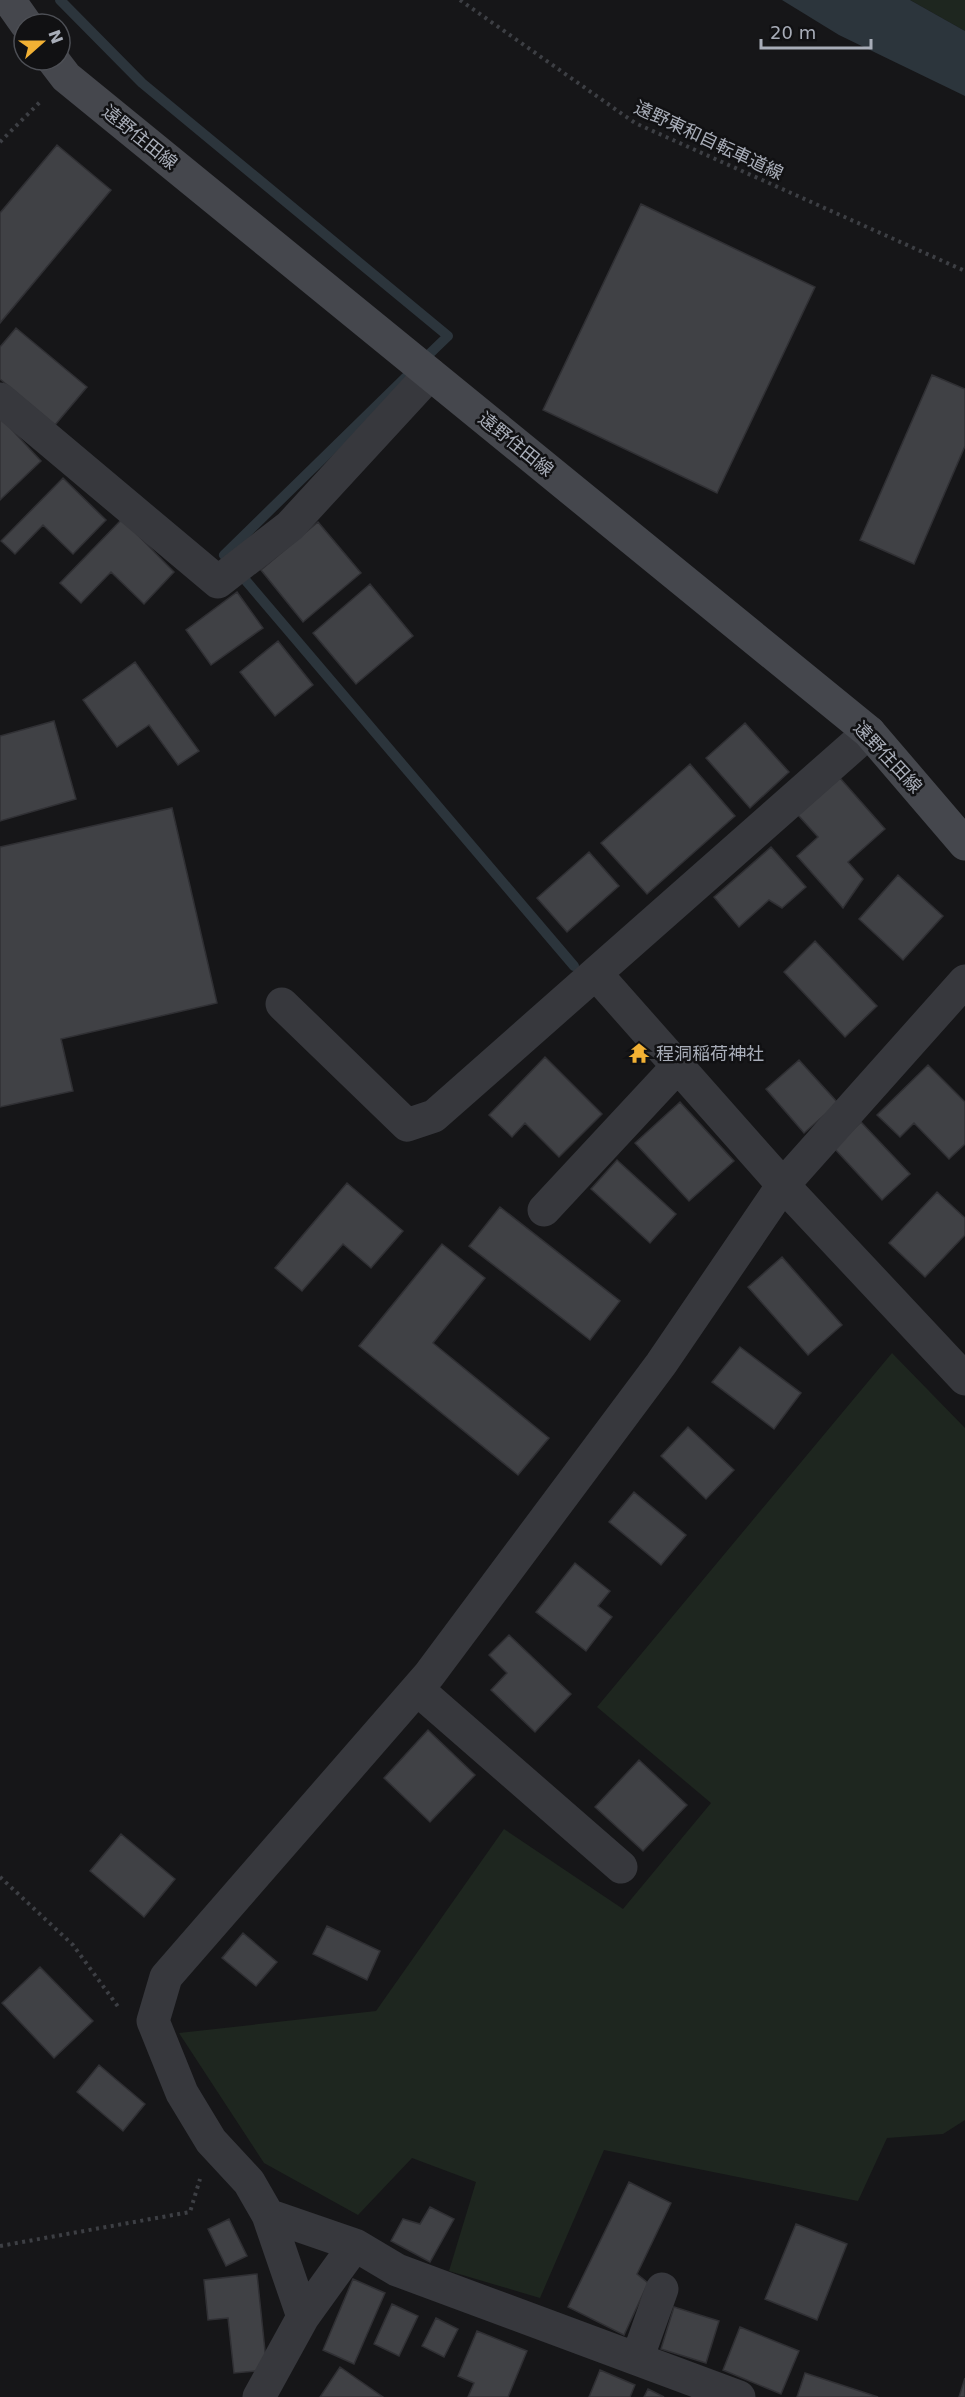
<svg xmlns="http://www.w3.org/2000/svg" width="965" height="2397" viewBox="0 0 965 2397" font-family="'DejaVu Sans','Noto Sans JP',sans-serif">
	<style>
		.green { fill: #1e261f }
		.water { fill: #2c353c }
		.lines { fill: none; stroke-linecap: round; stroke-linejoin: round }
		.stream { stroke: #2c353c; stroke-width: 10 }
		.building { fill: #404145; stroke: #303034; stroke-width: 1.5 }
		.path { stroke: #3d3f44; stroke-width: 4; stroke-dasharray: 3 4.5; stroke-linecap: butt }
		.street { stroke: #37383d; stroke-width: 33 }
		.secondary { stroke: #45474d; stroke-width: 33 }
		.labels { text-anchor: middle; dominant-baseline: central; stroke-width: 5; stroke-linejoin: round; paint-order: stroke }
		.street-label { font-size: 18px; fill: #a8adb8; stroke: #111113 }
		.poi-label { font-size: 18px; fill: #a8adb8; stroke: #111113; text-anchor: start }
	</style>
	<rect width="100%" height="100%" fill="#161618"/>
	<!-- green -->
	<path class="green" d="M910,0h55v31z
		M892,1353l73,75v692l-22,14 -56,4 -29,63 -254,-51 -64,148 -91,-27 27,-89 -64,-24 -54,57 -94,-52 -85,-130 197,-22 128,-182 119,80 88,-106 -114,-96z"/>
	<!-- water -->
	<path class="water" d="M782,0h128l55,31v65l-126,-61z"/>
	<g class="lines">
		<!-- stream -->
		<path class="stream" d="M60,0l82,83 306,253 -27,26
			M406,377l-182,178 350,411"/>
	</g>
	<!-- building -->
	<path class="building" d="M57,145l54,45 -111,133v-110z
		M641,204l174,83 -98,206 -174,-83z
		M16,328l71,59 -32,38 -55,-46v-32z
		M932,375l33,14v57l-51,118 -54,-24z
		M0,417l41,44 -41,39z
		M63,478l43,42 -33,34 -30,-29 -28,29 -14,-13z
		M122,519l52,53 -30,32 -33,-32 -30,31 -21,-20z
		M318,522l43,51 -58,49 -42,-52z
		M370,584l43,52 -57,48 -43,-51z
		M237,592l26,36 -52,37 -25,-35z
		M278,641l35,44 -38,31 -35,-44z
		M135,662l64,89 -21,14 -29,-40 -32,22 -34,-47z
		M54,721l22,78 -76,22v-85z
		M745,723l44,49 -39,36 -44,-50z
		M690,764l45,52 -88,78 -46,-51z
		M840,778l45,51 -37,33 15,17 -20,29 -46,-52 21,-19 -20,-22z
		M172,808l45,195 -156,36 12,52 -73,16v-260z
		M771,847l35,40 -24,21 -13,-8 -30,27 -25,-30z
		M589,852l30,34 -52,46 -30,-34z
		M898,875l45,41 -40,44 -44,-41z
		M815,941l62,65 -32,31 -61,-65z
		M545,1057l57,57 -43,43 -34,-34 -13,14 -23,-22z
		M799,1060l39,43 -34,30 -38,-44z
		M928,1065l37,37v42l-16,15 -35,-36 -14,14 -23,-22z
		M680,1102l54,59 -45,40 -54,-58z
		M861,1122l49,52 -28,26 -48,-52z
		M617,1160l59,54 -26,29 -59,-54z
		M347,1183l56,48 -32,37 -28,-24 -41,47 -27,-23z
		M937,1192l28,26v17l-40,42 -36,-34z
		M500,1207l120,94 -30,39 -121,-94z
		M442,1244l43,34 -52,65 116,95 -31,37 -159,-129z
		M782,1257l60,68 -34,30 -60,-68z
		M740,1347l61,46 -27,36 -62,-47z
		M688,1427l46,43 -28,29 -45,-43z
		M634,1492l52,43 -25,30 -52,-43z
		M575,1563l35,28 -12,15 14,11 -26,34 -50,-39z
		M509,1635l62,59 -36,38 -44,-42 16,-17 -18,-18z
		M428,1730l47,45 -45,47 -46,-44z
		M639,1760l48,45 -44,46 -48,-44z
		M121,1834l54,45 -31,38 -54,-46z
		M327,1926l53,25 -13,29 -54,-26z
		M243,1933l34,29 -21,24 -34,-28z
		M40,1967l53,54 -39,37 -52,-55z
		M99,2065l46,39 -22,27 -46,-39z
		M629,2182l42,21 -34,71 11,9 -24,52 -56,-28z
		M430,2207l24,12 -24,43 -39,-21 12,-22 17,5z
		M229,2219l18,37 -21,10 -18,-37z
		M796,2224l51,20 -30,76 -52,-21z
		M257,2274l10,96 -33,3 -6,-55 -20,2 -4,-40z
		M353,2279l32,14 -31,71 -31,-14z
		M392,2304l26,12 -19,40 -25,-12z
		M674,2307l45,14 -13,42 -45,-14z
		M436,2318l22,11 -14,28 -22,-11z
		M740,2327l59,24 -18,43 -58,-24z
		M477,2331l50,20 -19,46h-40l6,-14 -16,-7z
		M340,2367l43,30h-63z
		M600,2370l35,15 -5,12h-41z
		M805,2373l73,24h-81z
		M965,2378v19h-6z
		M648,2389l16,8h-20z"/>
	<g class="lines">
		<!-- path -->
		<path class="path" d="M460,0l175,123 330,148
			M0,142l40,-40
			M0,1877l73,68 46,63
			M0,2246l190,-34 10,-33"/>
		<!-- street -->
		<path class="street" d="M0,399l218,183 72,-56 140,-152
			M597,975l186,210 182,194
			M282,1004l125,121 27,-9 435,-384
			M544,1210l134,-144
			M417,1689l204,178
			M268,2215l35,102
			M637,2359l25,-70
			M259,2397l44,-80 52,-72
			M739,2397l-342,-127 -42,-25 -87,-30 -19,-33 -38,-41 -29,-48 -29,-72 13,-44 263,-302 232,-311 122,-179 182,-204"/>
		<!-- secondary -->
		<path class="secondary" d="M9,0l17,24
			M53,60l13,17 803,655 96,112"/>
	</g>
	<!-- icons -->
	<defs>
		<g id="temple-bare" transform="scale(1.62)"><path d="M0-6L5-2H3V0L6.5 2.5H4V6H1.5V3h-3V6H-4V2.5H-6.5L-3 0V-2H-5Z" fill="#f2b134" stroke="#111113" stroke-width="2.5" paint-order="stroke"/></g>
	</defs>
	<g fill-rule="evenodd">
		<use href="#temple-bare" x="639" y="1053"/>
	</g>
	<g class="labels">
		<!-- street labels -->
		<g class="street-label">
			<text transform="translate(140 137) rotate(39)">遠野住田線</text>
			<text transform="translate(709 140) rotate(25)">遠野東和自転車道線</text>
			<text transform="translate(516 444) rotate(39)">遠野住田線</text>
			<text transform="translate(888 757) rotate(47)">遠野住田線</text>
		</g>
		<!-- poi labels -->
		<g class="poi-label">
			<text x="656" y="1053">程洞稲荷神社</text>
		</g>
	</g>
	<!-- north arrow -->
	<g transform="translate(42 42) rotate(69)"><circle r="28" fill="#111113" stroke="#4d4f55" stroke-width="1.5"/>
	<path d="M0-4.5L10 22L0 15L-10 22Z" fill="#f2b134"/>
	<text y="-9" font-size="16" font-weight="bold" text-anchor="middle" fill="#a8adb8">N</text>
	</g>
	<!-- scale -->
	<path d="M761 39v9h110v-9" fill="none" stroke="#a8adb8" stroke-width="3"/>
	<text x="770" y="39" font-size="18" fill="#a8adb8" stroke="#111113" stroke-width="4.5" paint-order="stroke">20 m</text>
</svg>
